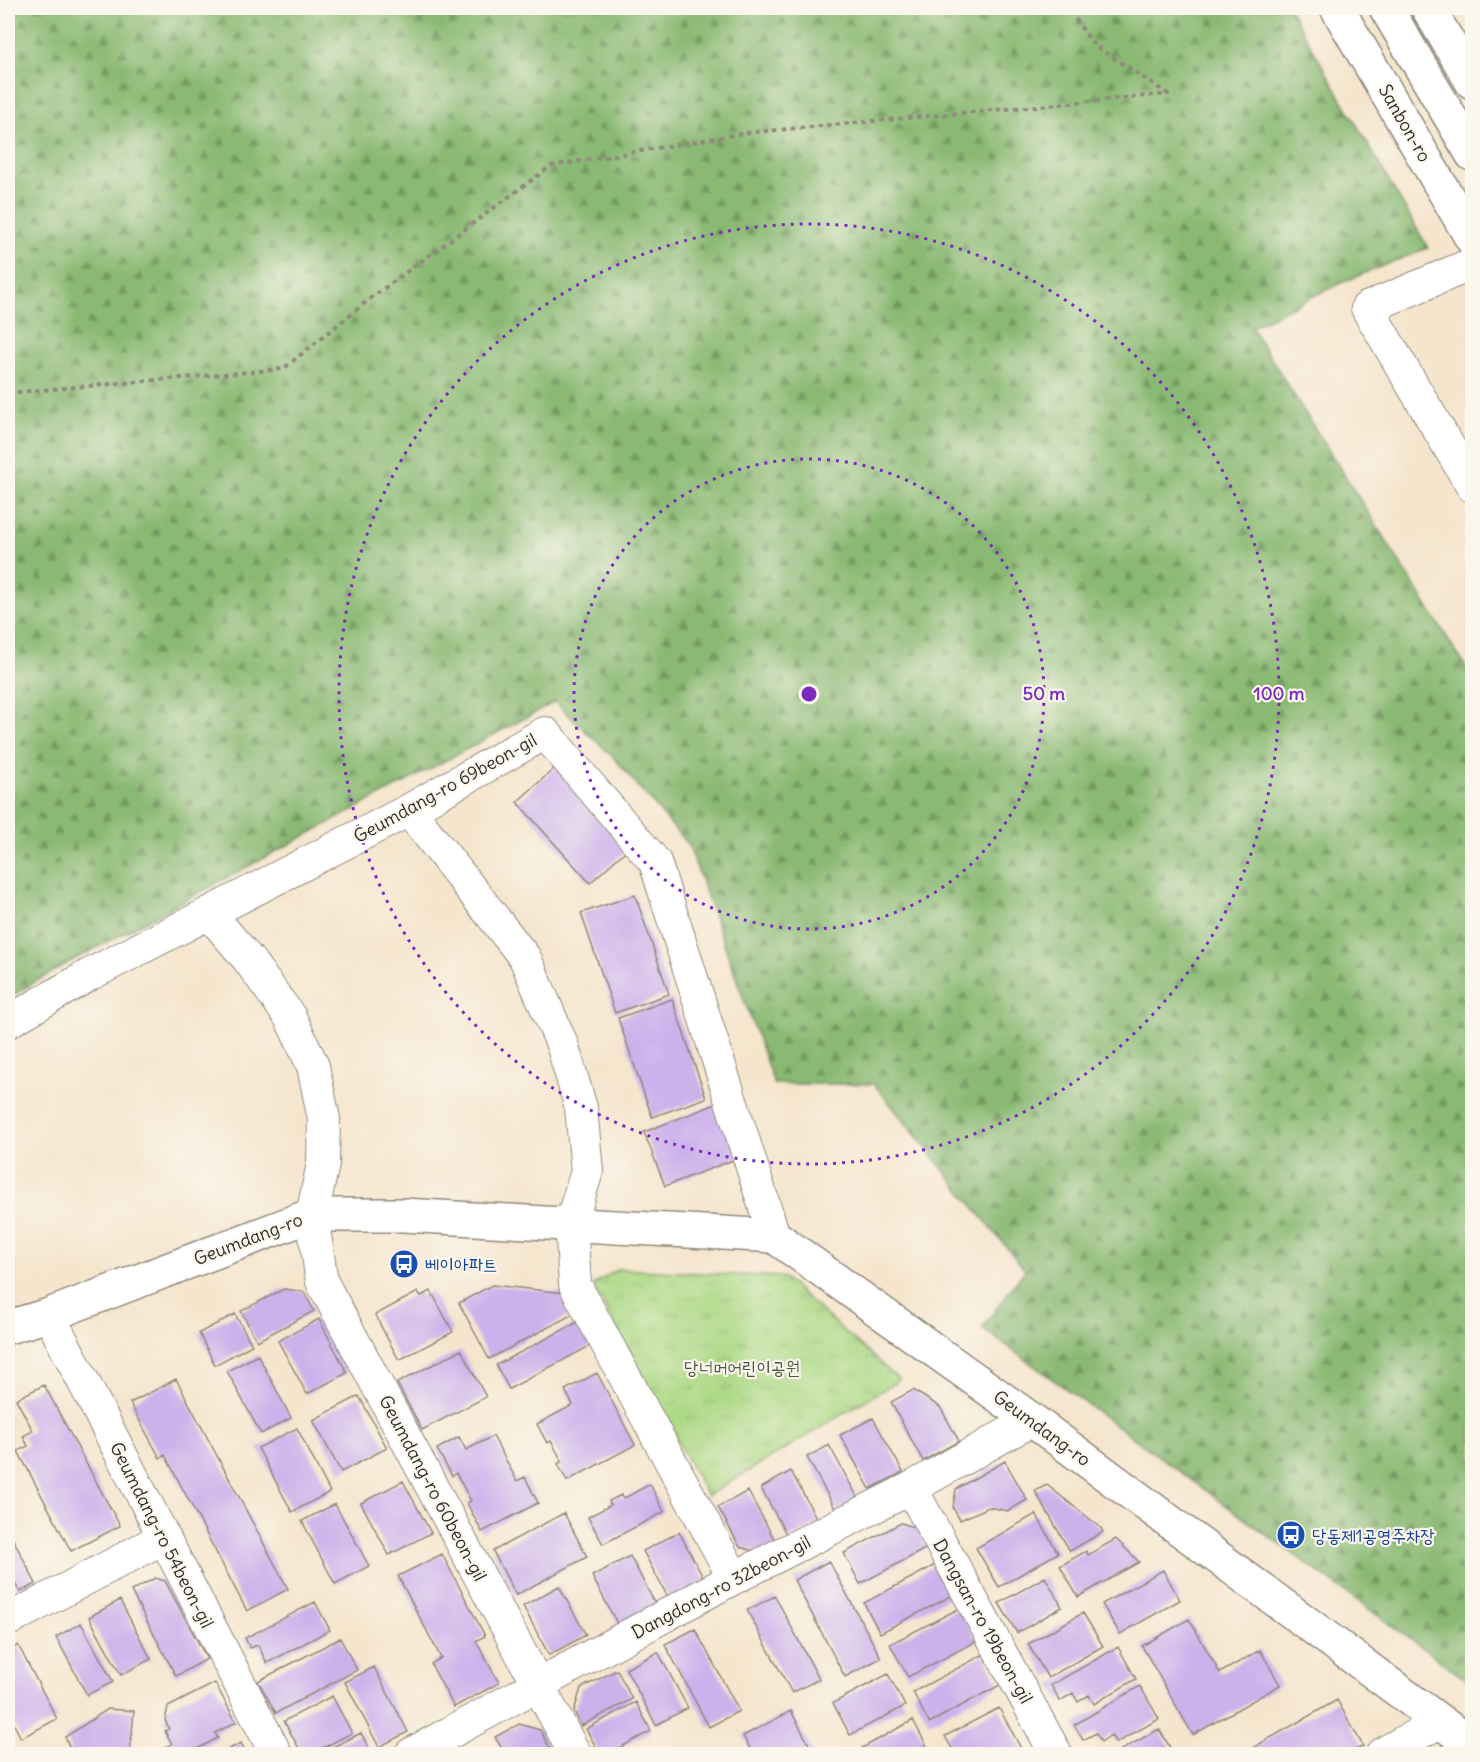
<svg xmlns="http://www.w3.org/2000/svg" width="1480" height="1762" viewBox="0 0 1480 1762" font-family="Delius,'Poor Story',sans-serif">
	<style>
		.forest { fill: url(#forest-firs); stroke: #5a724f; stroke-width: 1.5 }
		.park { fill: url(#park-tufts); stroke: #6c8258; stroke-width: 1.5 }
		.building { fill: #ccb1eb }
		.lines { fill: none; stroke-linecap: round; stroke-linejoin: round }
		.minor-casing { stroke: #90887c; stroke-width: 34 }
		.tertiary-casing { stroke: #90887c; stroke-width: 36 }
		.path { stroke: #90887c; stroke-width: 4; stroke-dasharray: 4.5 4.5; stroke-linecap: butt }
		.minor { stroke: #fff; stroke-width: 32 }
		.tertiary { stroke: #fff; stroke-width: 33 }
		.ring { fill: none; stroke: #7b2cbf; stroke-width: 3; stroke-dasharray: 3 6 }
		.labels { text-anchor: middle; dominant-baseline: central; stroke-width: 4.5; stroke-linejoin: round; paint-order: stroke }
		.street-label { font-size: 18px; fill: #2b2b2b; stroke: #fbf7ec }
		.transit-label { font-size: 18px; fill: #164399; stroke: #fbf7ec; text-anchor: start }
		.park-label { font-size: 18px; fill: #4c5642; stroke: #fbf7ec }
		.centre { fill: #7b2cbf; stroke: #fbf7ec; stroke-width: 3 }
		.ring-label { font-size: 18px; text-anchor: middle; font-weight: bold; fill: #7b2cbf; stroke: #fbf7ec; stroke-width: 4.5; stroke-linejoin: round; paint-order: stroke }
	</style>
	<defs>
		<pattern id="forest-firs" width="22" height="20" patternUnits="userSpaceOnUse" patternTransform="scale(1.5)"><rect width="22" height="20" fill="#8ab973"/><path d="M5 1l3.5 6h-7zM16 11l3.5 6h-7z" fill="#71975f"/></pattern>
		<pattern id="park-tufts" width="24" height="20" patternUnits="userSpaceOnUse" patternTransform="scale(1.5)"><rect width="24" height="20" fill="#add986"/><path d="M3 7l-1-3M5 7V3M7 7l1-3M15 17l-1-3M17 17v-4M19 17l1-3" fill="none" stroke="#95ba74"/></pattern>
	</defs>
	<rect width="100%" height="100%" fill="#fbf7ec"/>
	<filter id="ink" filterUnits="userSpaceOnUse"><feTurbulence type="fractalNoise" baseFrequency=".0167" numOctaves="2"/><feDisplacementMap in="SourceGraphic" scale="12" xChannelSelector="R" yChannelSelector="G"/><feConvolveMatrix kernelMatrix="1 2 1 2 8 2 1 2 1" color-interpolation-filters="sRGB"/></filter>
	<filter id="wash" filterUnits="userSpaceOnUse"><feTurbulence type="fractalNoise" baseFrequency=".008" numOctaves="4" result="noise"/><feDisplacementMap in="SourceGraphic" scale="24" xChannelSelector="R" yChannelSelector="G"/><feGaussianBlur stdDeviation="1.35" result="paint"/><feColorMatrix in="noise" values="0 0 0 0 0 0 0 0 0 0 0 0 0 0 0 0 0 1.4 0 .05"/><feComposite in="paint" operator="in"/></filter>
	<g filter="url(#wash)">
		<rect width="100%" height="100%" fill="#f5e5cd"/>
		<!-- forest -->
		<path class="forest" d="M8,8h1281l139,240 -85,34 -92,45 221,350v1007l-490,-356 43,-58 -151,-186h-100l-85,-238 -74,-87 -60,-57 -489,262 -58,34z"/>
		<!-- park -->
		<path class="park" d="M618,1269l165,8 116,103 -192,116 -114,-211z"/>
		<g id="blocks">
			<!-- building -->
			<path class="building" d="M558,765l73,81 -41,37 -73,-81z
				M635,895l34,99 -54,19 -34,-100z
				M672,999l34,99 -54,19 -34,-99z
				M721,1102l20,55 -76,29 -21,-54z
				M492,1285l73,8 10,20 -86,46 -30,-56z
				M284,1289l20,3 10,19 -57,30 -16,-30z
				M431,1291l22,41 -54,28 -24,-45 43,-23 3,4z
				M235,1314l17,31 -37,20 -16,-32z
				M319,1319l28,54 -40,21 -29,-53z
				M578,1322l12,24 -81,43 -13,-24z
				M461,1350l25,47 -64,33 -25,-47z
				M258,1355l33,63 -30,16 -34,-63z
				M597,1373l38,72 -68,36 -9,-17 4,-3 -11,-20 -4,2 -10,-19 36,-19 -8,-15z
				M176,1379l112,210 -41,22 -82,-156 -5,3 -30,-55z
				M44,1385l76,141 -49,25 -53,-100 10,-5 -5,-10 10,-5 -17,-32z
				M913,1390l27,17 19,34 -36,20 -32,-59z
				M359,1396l28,52 -46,24 -28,-52z
				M873,1418l30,54 -33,17 -30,-54z
				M297,1428l33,64 -38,20 -34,-64z
				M493,1436l24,45 8,-4 13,26 -56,29 -15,-29 4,-2 -15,-28 -4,3 -15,-27 22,-12 7,13z
				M829,1445l30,55 -22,12 -30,-55z
				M1005,1461l22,39 -19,11 -19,-4 -29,13 -7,-12 3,-19z
				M791,1471l28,52 -30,16 -28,-51z
				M403,1481l28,52 -42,22 -28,-52z
				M650,1484l14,28 -61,32 -15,-27 23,-12 -2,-4 12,-6 2,4z
				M1047,1485l54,43 2,4 -33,19 -35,-60z
				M748,1491l30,55 -13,8 -25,-7 -22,-40z
				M335,1504l34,62 -34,18 -33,-63z
				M564,1513l23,44 -71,38 -23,-44z
				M1036,1514l22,39 -59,34 -23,-39z
				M901,1523l16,5 10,20 -67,36 -16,-31z
				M8,1529l28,55 -16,8 -10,-17 -2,1z
				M679,1532l27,51 -36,18 -27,-50z
				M1116,1539l23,23 -61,35 -18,-31 26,-15 2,4z
				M442,1554l43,82 -9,5 23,42 -45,24 -23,-43 10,-6 -43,-82z
				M630,1556l27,51 -38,20 -27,-51z
				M829,1561l52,97 -36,19 -51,-97z
				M937,1564l16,31 -73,38 -16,-30z
				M1163,1570l17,30 -60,34 -18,-30z
				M1045,1577l17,30 -45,26 -18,-30z
				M155,1578l10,3 42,78 -31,17 -45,-85z
				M559,1586l27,49 -37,20 -26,-49z
				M775,1596l44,83 -27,14 -45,-83z
				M120,1600l31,59 -30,16 -32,-58z
				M315,1602l15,28 -63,33 -9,-18 -8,3 -5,-10z
				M960,1608l17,33 -69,36 -18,-33z
				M1083,1613l20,33 -55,32 -20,-34z
				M1189,1619l31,54 40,-23 20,35 -87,50 -51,-89z
				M81,1623l32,59 -26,13 -31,-58z
				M695,1629l44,82 -30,16 -44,-83z
				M340,1638l17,32 -81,43 -18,-32z
				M18,1645l39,74 -36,19 -13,-25v-62z
				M1118,1647l18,32 -42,25 -5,-9 -11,7 -5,-9 -13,8 -9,-16z
				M658,1652l30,56 -32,17 -30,-56z
				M984,1654l16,31 -71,38 -16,-31z
				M374,1667l34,65 -29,15 -34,-65z
				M617,1670l15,29 -51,27 -7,-15 7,-23z
				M888,1674l17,32 -55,29 -17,-32z
				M215,1683l21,39 -21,11 3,5 -31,16h-18l-4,-7 7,-3 -7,-13 4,-2 -4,-9 3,-13z
				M1140,1686l19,33 -43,24 -5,-8 -10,7 -5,-9 -13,7 -9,-15z
				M332,1696l20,37 -41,21h-9l-18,-33z
				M1337,1700l26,46 -14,8h-107z
				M636,1702l15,29 -43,23h-8l-14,-25z
				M999,1708l25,46h-69l-10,-18z
				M108,1709l26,2 -4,43h-60v-6l-5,-11z
				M791,1711l23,43h-61l-10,-18z
				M913,1720l18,34h-65l-4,-6z
				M519,1724l21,6 13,24h-48l-10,-17z
				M1159,1729l15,25h-60z
				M361,1733l11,21h-53z
				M241,1743l6,11h-28z"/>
		</g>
	</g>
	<g filter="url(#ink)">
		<use href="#blocks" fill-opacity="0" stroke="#90887c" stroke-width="1.5"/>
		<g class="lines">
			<!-- minor casing -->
			<g class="minor-casing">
				<path id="minor" d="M1472,264l-105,44 105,178
					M409,810l116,148 37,86 19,64 6,63 -16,52 4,62 159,293
					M209,913l39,46 42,58 23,49 11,53 -1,45 -11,51 10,67 253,472
					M8,1022l81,-47 320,-165 136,-77 110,129 119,374
					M49,1315l227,439
					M911,1488l145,266
					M8,1620l155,-82
					M411,1754l323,-176 177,-90 121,-68
					M1382,1754l57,-32"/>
			</g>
			<!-- tertiary casing -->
			<g class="tertiary-casing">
				<path id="tertiary" d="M1337,8l135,231
					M1386,8l86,146
					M1428,8l44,74
					M8,1327l41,-12 263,-100h92l370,21 258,184 440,325"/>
			</g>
			<!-- path -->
			<path class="path" d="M8,393l275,-24 88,-71 180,-132 194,-33 423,-39 -74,-49 -27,-37"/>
			<!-- minor -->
			<use href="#minor" class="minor"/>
			<!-- tertiary -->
			<use href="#tertiary" class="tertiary"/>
		</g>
	</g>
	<!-- distance rings -->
	<g class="ring">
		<circle cx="809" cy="694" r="235"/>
		<circle cx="809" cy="694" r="470"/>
	</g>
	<!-- icons -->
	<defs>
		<g id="bus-disc" transform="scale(1.5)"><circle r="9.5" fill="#1a4fb4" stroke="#fbf7ec"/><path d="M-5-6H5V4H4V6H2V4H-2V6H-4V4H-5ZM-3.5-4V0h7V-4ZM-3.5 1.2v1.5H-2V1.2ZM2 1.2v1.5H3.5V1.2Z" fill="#fff"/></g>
	</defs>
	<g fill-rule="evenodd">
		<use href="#bus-disc" x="404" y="1264"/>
		<use href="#bus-disc" x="1291" y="1535"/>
	</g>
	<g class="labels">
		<!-- street labels -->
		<g class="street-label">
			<text transform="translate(1405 123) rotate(60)">Sanbon-ro</text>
			<text transform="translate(445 788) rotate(-29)">Geumdang-ro 69beon-gil</text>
			<text transform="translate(248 1239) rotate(-21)">Geumdang-ro</text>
			<text transform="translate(1042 1428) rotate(36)">Geumdang-ro</text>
			<text transform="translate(433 1488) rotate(62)">Geumdang-ro 60beon-gil</text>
			<text transform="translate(162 1535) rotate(63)">Geumdang-ro 54beon-gil</text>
			<text transform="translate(721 1587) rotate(-28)">Dangdong-ro 32beon-gil</text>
			<text transform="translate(983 1621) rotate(61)">Dangsan-ro 19beon-gil</text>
		</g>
		<!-- transit labels -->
		<g class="transit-label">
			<text x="425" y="1264">베이아파트</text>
			<text x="1312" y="1535">당동제1공영주차장</text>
		</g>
		<!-- park labels -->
		<g class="park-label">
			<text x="742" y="1367">당너머어린이공원</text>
		</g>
	</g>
	<circle cx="809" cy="694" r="9" class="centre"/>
	<g class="ring-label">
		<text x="1044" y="700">50 m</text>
		<text x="1279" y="700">100 m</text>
	</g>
	<!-- margin -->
	<rect width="1480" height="1762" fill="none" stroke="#fbf7ec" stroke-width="30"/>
</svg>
